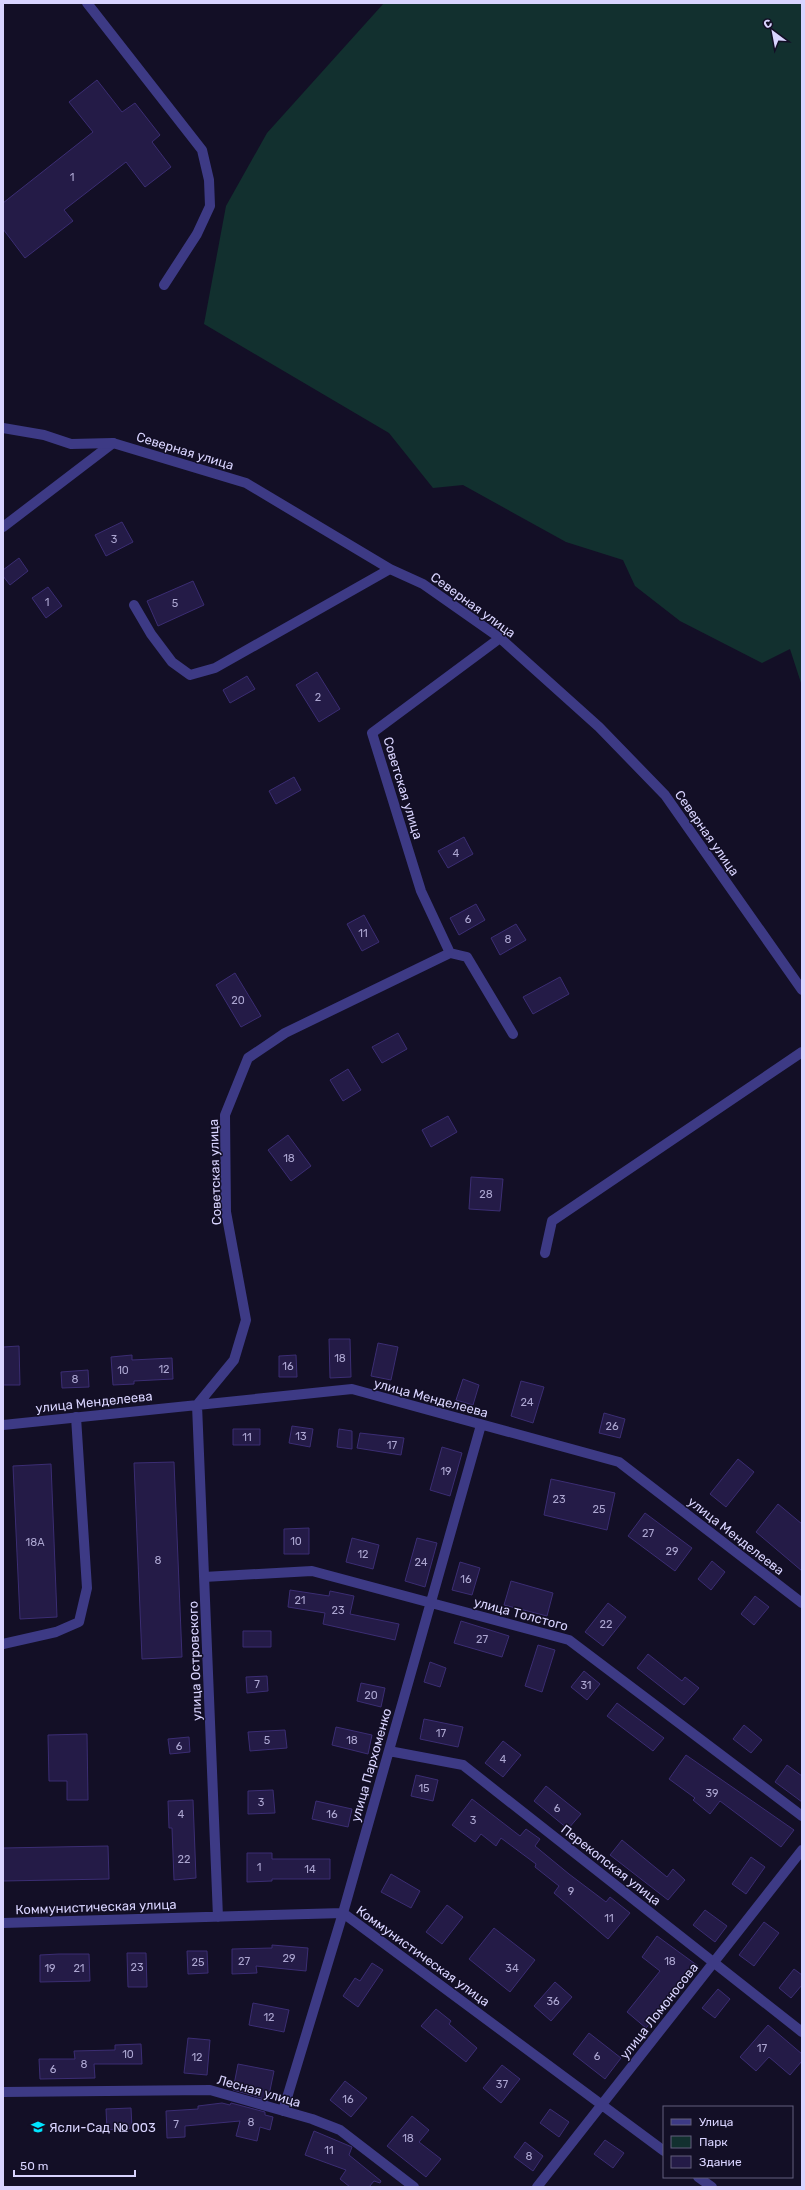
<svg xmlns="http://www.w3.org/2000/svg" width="805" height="2190" viewBox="0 0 805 2190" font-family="Rubik,sans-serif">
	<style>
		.green { fill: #12302f }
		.building { fill: #241b47; stroke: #3b2d73 }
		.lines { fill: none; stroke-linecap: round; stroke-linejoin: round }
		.service { stroke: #3d3a85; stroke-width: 10 }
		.minor { stroke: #3d3a85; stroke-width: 10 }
		.labels { text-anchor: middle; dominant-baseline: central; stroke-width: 3; stroke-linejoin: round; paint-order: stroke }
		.number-label { font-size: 11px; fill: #aca6d1 }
		.street-label { font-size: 13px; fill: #d9d4ff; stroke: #130f26 }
		.poi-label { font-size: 13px; fill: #d9d4ff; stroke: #130f26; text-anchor: start }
	</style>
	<rect width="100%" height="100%" fill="#130f26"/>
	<!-- green -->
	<path class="green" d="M384,3h418v683l-12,-37 -28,14 -82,-42 -45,-35 -12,-26 -57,-18 -103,-57 -30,3 -44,-55 -185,-109 22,-118 41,-73z"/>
	<!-- building -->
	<path class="building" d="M97,80l25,32 13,-9 25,32 -8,7 19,25 -26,20 -19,-25 -62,48 9,11 -48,37 -22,-29v-26l90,-71 -24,-30z
		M122,522l11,20 -27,14 -11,-21z
		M19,558l9,13 -18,14 -7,-9v-6z
		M193,581l11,24 -46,21 -11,-25z
		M48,587l14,19 -16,12 -14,-20z
		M317,672l23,37 -21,13 -23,-37z
		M247,676l8,13 -25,14 -7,-13z
		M294,777l7,13 -25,14 -7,-13z
		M464,837l9,17 -25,14 -10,-17z
		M476,904l9,16 -26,15 -9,-17z
		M364,915l15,27 -17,9 -15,-27z
		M516,924l10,16 -26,15 -9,-17z
		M235,973l26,43 -20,11 -25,-42z
		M560,977l9,17 -36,20 -10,-17z
		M398,1033l9,16 -25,14 -10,-16z
		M348,1069l13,21 -18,11 -13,-21z
		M448,1116l9,16 -26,15 -9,-17z
		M288,1135l23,31 -20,15 -23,-31z
		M471,1177l32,2 -3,32 -31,-2z
		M329,1339h21l1,38 -21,1z
		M378,1343l20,4 -7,33 -20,-4z
		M19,1346l1,39h-17v-38z
		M132,1355v5l40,-2 1,21 -39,2v3l-21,1 -2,-28z
		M296,1355l1,22h-18v-21z
		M88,1370l1,17 -27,1 -1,-16z
		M463,1379l16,6 -6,20 -17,-5z
		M521,1381l23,6 -11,36 -22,-7z
		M604,1413l21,6 -5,19 -21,-5z
		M292,1426l21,3 -3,18 -21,-4z
		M233,1429h27v16h-27z
		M339,1429l13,2v18l-15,-2z
		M360,1433l44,5 -3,17 -44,-7z
		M442,1447l20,6 -12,43 -20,-6z
		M738,1459l16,13 -28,35 -16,-13z
		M174,1462l8,195 -40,2 -8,-196z
		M51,1464l6,153 -37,2 -7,-153z
		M551,1479l64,14 -8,37 -63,-15z
		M778,1504l24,20v47l-46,-39z
		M645,1513l47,35 -17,23 -47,-35z
		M309,1528v26h-25v-25z
		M352,1538l27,7 -6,24 -27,-7z
		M417,1538l20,5 -12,44 -20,-6z
		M712,1561l13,11 -14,18 -13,-11z
		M460,1562l20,6 -8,27 -20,-5z
		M511,1581l42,12 -6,23 -43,-11z
		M290,1590l39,6 1,-5 24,5 -4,18 49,10 -4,16 -72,-16 2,-11 -37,-6z
		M755,1596l14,11 -15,18 -13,-11z
		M608,1603l18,14 -23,29 -18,-14z
		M461,1621l48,15 -7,21 -48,-14z
		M243,1631h28v16h-28z
		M538,1645l17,5 -13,42 -17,-6z
		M648,1654l34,27 3,-4 14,11 -15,17 -47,-37z
		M430,1662l16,6 -6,19 -16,-5z
		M584,1671l16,13 -13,16 -16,-13z
		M267,1676l1,15 -21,2 -1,-16z
		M361,1683l24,5 -4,19 -24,-6z
		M617,1703l47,35 -11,13 -46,-35z
		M424,1719l39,8 -5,20 -38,-8z
		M744,1725l18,15 -11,13 -18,-14z
		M336,1727l36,8 -4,19 -36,-9z
		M285,1730l2,18 -37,3 -2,-19z
		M87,1734l1,66h-21v-19h-18l-1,-46z
		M189,1737l1,15 -20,2 -2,-15z
		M503,1741l18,14 -18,22 -18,-14z
		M686,1755l108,75 -13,17 -61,-46 -10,13 -17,-14 2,-2 -26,-19z
		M787,1765l15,11v26l-27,-20z
		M416,1775l22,5 -5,21 -22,-5z
		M546,1786l35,28 -13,15 -34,-28z
		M273,1790l2,23 -27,1v-23z
		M472,1799l48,37 6,-7 14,10 -5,7 34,28 37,28 4,-5 20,16 -22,26 -54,-46 5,-7 -24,-19 1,-3 -35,-26 -5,8 -15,-12 -6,8 -23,-17z
		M193,1800l3,78 -22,2 -2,-52h-3l-1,-27z
		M316,1801l36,8 -4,18 -36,-8z
		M622,1840l45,37 6,-8 12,11 -17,20 -58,-45z
		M108,1846l1,33 -106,2v-33z
		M247,1853h25v6h58v20h-58v2l-25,1z
		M751,1857l14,10 -19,27 -14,-10z
		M391,1874l29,17 -9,17 -30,-16z
		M447,1905l16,12 -21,27 -16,-12z
		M705,1910l22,16 -12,16 -22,-17z
		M764,1922l15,11 -25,33 -15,-11z
		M494,1928l41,32 -25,32 -41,-33z
		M657,1936l41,30 -52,62 -19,-16 33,-41 -18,-14z
		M272,1945l36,3 -2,23 -50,-5 1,7 -25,1v-25l40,-1z
		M187,1951h20l1,22 -20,1z
		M127,1953h19l1,34h-19z
		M59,1954h30l1,27 -50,1v-27z
		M372,1963l11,7 -25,37 -15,-11 12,-18 5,3z
		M794,1969l8,6v10l-11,13 -12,-10z
		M555,1982l17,15 -21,24 -17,-15z
		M718,1989l12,10 -15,19 -13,-10z
		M253,2003l36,7 -5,22 -35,-7z
		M436,2009l15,12 -2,3 28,24 -11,14 -45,-36z
		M768,2025l34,29v7l-12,14 -21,-18 -13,14 -16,-14z
		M589,2033l32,25 -16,21 -32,-25z
		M188,2038l22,2 -3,35 -23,-2z
		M141,2044l1,20h-48l1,14 -55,1 -1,-20h36l-1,-8 41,-1v-5z
		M238,2064l36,7 -6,29 -35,-10z
		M502,2065l18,14 -19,24 -18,-15z
		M345,2081l22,17 -16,19 -21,-17z
		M222,2103l8,2 1,-2 34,9v3l8,2 -3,13 -10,-3 -3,14 -21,-5 4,-15 -55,5v11l-18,1 -1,-27 32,-2v-3z
		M131,2108l1,20 -25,2 -1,-21z
		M550,2109l19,13 -10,15 -19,-14z
		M412,2116l17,14 -10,12 22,17 -15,18 -39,-31z
		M314,2131l38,16 -3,8 32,26 -1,2 -6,-2 -5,6h-19l-10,-8 6,-9 -41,-15z
		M605,2140l19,13 -11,15 -19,-14z
		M525,2142l18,14 -10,15 -19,-14z"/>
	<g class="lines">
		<!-- service -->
		<path class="service" d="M87,3l115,147 7,30 1,26 -13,28 -33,51
			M3,527l110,-84
			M545,1253l7,-32 250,-169
			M3,1644l53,-12 23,-10 8,-34 -11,-171"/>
		<!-- minor -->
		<path class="minor" d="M3,428l41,7 27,9 42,-1 133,40 144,86 33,15 77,54 99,89 66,68 137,195
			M134,605l17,29 21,28 18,13 25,-7 175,-99
			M450,953l17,4 46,77
			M3,1425l349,-36 267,73 183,141
			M204,1577l108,-6 257,69 233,176
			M389,1751l74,14 339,267
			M218,1917l-21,-512 37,-45 12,-40 -20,-108 -1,-97 23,-57 37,-25 165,-80 -29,-62 -49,-158 128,-95
			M3,1923l340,-10 321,238
			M3,2092l207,-2 102,29 28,11 74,57
			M283,2111l60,-198 138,-488
			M698,2177l14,10
			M537,2187l265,-337"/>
	</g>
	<!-- icons -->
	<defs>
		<g id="school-bare" transform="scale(1.08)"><path d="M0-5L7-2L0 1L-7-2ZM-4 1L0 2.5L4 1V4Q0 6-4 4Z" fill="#00e5ff" stroke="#130f26" stroke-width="2.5" paint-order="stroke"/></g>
	</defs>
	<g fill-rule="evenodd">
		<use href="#school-bare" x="38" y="2127"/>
	</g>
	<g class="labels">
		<!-- number labels -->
		<g class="number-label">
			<text x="72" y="177">1</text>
			<text x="114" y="539">3</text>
			<text x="47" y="602">1</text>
			<text x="175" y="603">5</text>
			<text x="318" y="697">2</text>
			<text x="456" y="853">4</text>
			<text x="468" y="919">6</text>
			<text x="363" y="933">11</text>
			<text x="508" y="939">8</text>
			<text x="238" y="1000">20</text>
			<text x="289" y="1158">18</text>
			<text x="486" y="1194">28</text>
			<text x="340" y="1358">18</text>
			<text x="288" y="1366">16</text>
			<text x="164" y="1369">12</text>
			<text x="123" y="1370">10</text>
			<text x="75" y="1379">8</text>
			<text x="527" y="1402">24</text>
			<text x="612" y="1426">26</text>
			<text x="301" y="1436">13</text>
			<text x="247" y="1437">11</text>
			<text x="392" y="1445">17</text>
			<text x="446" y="1471">19</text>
			<text x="559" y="1499">23</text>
			<text x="599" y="1509">25</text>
			<text x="648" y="1533">27</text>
			<text x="296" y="1541">10</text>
			<text x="35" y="1542">18А</text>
			<text x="672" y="1551">29</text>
			<text x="363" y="1554">12</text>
			<text x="158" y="1560">8</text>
			<text x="421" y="1562">24</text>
			<text x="466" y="1579">16</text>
			<text x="300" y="1600">21</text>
			<text x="338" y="1610">23</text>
			<text x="606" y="1624">22</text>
			<text x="482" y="1639">27</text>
			<text x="257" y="1684">7</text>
			<text x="586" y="1685">31</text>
			<text x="371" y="1695">20</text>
			<text x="441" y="1733">17</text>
			<text x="267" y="1740">5</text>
			<text x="352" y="1740">18</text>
			<text x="179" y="1746">6</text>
			<text x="503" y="1759">4</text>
			<text x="424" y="1788">15</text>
			<text x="712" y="1793">39</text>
			<text x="261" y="1802">3</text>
			<text x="557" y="1808">6</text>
			<text x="181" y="1814">4</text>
			<text x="332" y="1814">16</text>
			<text x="473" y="1820">3</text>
			<text x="184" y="1859">22</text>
			<text x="259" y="1867">1</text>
			<text x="310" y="1869">14</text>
			<text x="571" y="1891">9</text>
			<text x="609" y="1918">11</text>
			<text x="289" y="1958">29</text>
			<text x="244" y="1961">27</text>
			<text x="670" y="1961">18</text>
			<text x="198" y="1962">25</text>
			<text x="137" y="1967">23</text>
			<text x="50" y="1968">19</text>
			<text x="79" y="1968">21</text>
			<text x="512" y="1968">34</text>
			<text x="553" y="2001">36</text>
			<text x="269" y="2017">12</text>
			<text x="762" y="2048">17</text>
			<text x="128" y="2054">10</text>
			<text x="597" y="2056">6</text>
			<text x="197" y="2057">12</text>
			<text x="84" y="2064">8</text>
			<text x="53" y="2069">6</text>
			<text x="502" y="2084">37</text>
			<text x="348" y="2099">16</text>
			<text x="251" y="2122">8</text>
			<text x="176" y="2124">7</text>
			<text x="408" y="2138">18</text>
			<text x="329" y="2150">11</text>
			<text x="529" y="2156">8</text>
		</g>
		<!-- street labels -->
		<g class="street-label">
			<text transform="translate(185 451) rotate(17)">Северная улица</text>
			<text transform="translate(473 605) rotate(36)">Северная улица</text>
			<text transform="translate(403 788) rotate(73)">Советская улица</text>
			<text transform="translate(707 833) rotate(55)">Северная улица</text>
			<text transform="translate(215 1172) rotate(-92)">Советская улица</text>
			<text transform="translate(431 1398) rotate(15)">улица Менделеева</text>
			<text transform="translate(94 1402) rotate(-6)">улица Менделеева</text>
			<text transform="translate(736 1536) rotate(38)">улица Менделеева</text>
			<text transform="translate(521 1614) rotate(15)">улица Толстого</text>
			<text transform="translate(195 1661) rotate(-92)">улица Островского</text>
			<text transform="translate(371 1765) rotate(-74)">улица Пархоменко</text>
			<text transform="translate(611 1865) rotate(38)">Перекопская улица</text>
			<text transform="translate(96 1907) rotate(-2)">Коммунистическая улица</text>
			<text transform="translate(423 1956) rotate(36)">Коммунистическая улица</text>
			<text transform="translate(659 2011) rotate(-52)">улица Ломоносова</text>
			<text transform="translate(259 2091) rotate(16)">Лесная улица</text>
		</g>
		<!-- poi labels -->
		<g class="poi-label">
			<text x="49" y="2127">Ясли-Сад № 003</text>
		</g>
	</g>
	<!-- border -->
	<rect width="805" height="2190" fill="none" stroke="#d9d4ff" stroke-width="8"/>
	<!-- legend -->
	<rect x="663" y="2106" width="130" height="72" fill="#130f26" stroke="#625e7d"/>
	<rect x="671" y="2119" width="20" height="6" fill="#3d3a85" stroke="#625e7d"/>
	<text x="699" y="2126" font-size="12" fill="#d9d4ff">Улица</text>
	<rect x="671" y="2136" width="20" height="12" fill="#12302f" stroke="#625e7d"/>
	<text x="699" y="2146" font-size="12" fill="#d9d4ff">Парк</text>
	<rect x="671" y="2156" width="20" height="12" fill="#241b47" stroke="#625e7d"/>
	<text x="699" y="2166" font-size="12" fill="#d9d4ff">Здание</text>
	<!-- north arrow -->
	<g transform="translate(773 32) rotate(328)" stroke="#130f26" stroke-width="3" paint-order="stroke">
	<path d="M0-3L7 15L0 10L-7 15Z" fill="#d9d4ff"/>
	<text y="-6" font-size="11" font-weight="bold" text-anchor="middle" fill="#d9d4ff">С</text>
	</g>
	<!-- scale -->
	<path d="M14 2170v6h121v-6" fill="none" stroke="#d9d4ff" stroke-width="2"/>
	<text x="20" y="2170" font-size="12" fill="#d9d4ff" stroke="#130f26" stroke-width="3" paint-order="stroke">50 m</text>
</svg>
